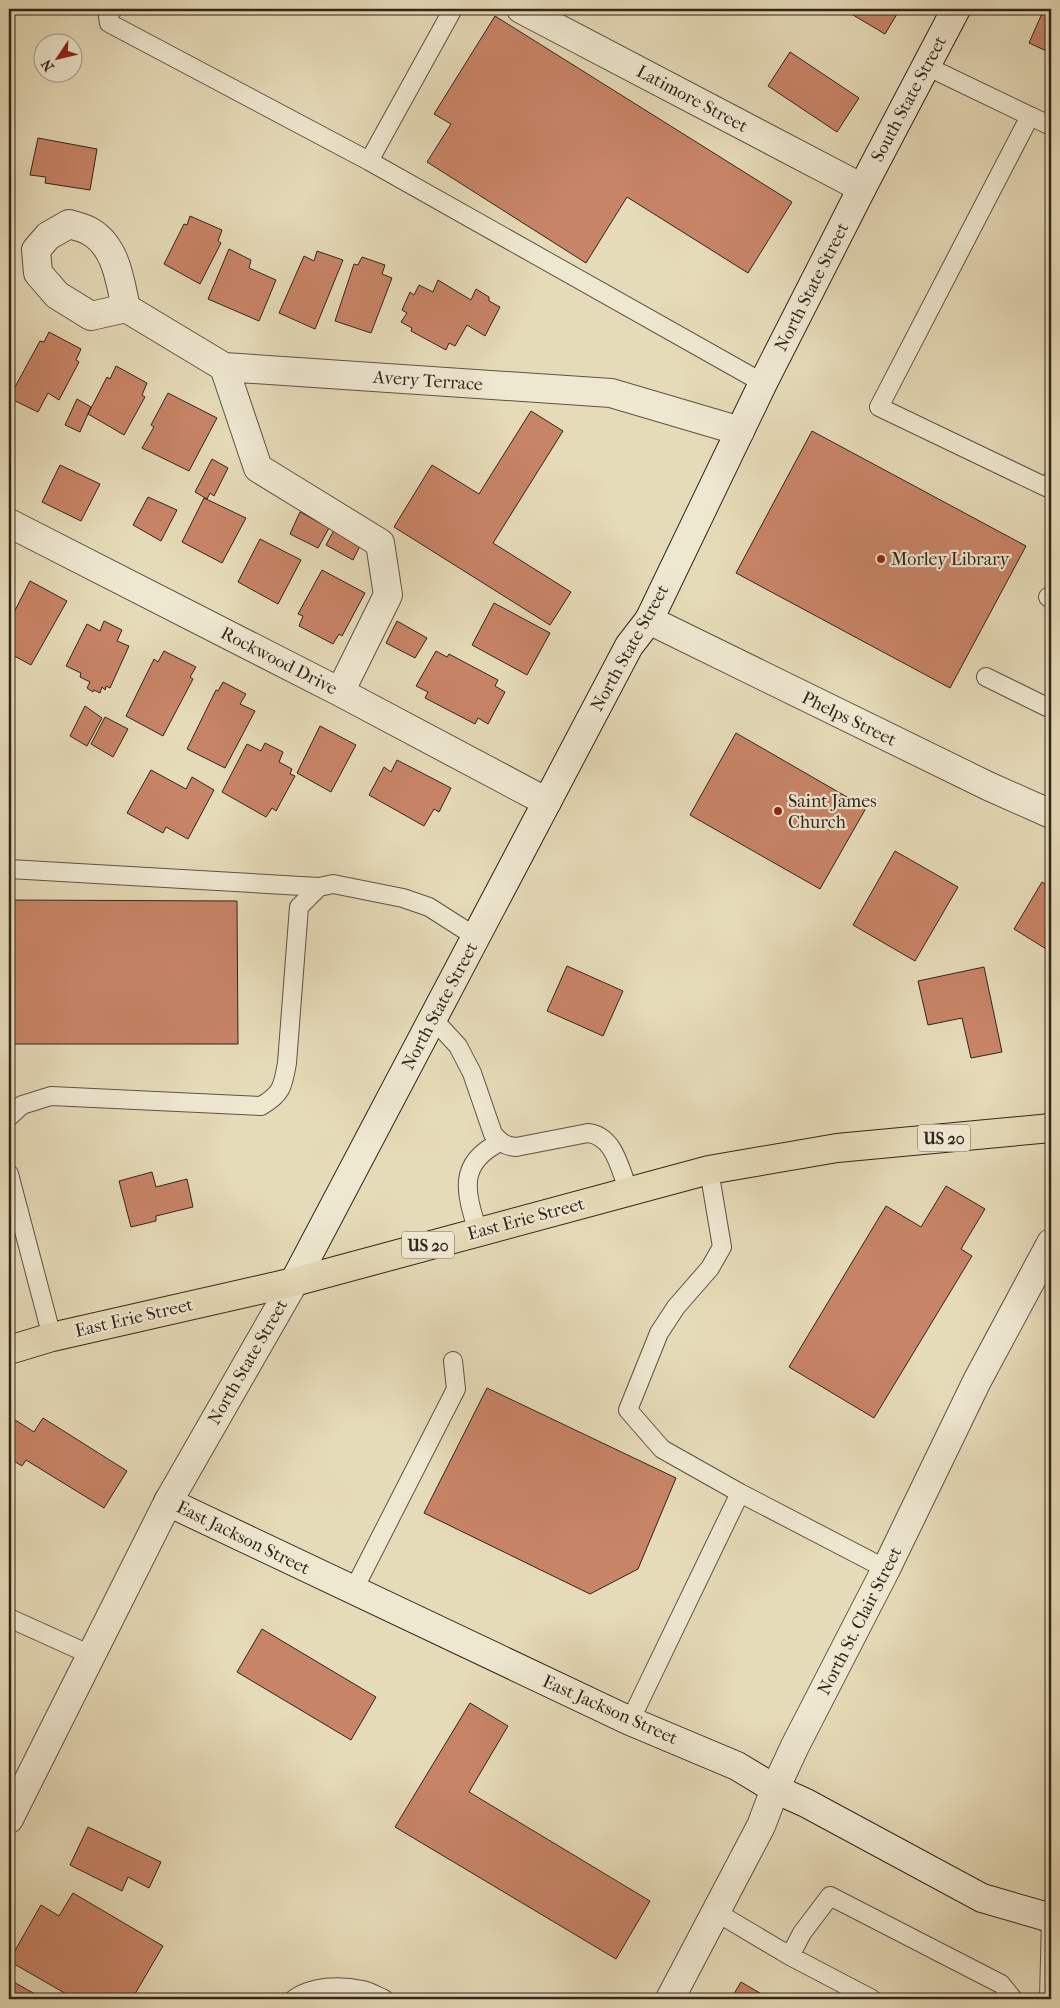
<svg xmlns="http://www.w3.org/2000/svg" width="1060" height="2008" viewBox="0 0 1060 2008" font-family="'IM FELL French Canon',serif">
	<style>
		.building { fill: #c88467; stroke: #31241c }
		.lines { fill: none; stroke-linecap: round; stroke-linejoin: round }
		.lane-casing { stroke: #5e5243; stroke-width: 20 }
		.street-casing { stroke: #5e5243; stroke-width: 30 }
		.secondary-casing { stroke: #31241c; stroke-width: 30 }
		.primary-casing { stroke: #31241c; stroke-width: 30 }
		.lane { stroke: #efe8d1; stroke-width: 18 }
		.street { stroke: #efe8d1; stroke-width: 28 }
		.secondary { stroke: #efe8d1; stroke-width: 28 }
		.primary { stroke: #e6dbb8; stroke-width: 28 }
		.poi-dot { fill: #8f2418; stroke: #efe8d1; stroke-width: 2 }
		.labels { text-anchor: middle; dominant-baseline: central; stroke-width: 4.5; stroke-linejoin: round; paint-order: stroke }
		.shield { fill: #efe8d1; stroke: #6a5f52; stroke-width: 1 }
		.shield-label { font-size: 16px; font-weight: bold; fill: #31241c }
		.street-label { font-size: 18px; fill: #31241c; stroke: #efe8d1 }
		.poi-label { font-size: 18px; fill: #31241c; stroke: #efe8d1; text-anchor: start }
	</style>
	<rect width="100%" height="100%" fill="#e6dbb8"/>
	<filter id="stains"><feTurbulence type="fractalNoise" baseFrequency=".004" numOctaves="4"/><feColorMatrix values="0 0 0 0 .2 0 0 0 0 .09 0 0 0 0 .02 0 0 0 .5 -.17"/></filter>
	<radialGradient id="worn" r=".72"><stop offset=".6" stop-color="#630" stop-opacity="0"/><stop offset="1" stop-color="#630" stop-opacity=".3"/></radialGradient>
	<!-- building -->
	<path class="building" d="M843,9h57l-15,25z
		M1044,9h7v44l-22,-10z
		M495,16l297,186 -44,71 -121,-76 -41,66 -159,-101 24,-38 -17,-10z
		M790,52l69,46 -22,34 -69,-46z
		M38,138l59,11 -7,41 -45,-7 1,-6 -16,-2z
		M190,216l32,14 -4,11 3,2 -21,41 -36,-20 20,-40 3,1z
		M229,249l22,11 -2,8 27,12 -17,41 -51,-22z
		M317,251l26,9 -28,69 -36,-16 25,-57 10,5z
		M362,257l23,8 -3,9 10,4 -21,55 -36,-12 19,-57 4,1z
		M438,280l33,20 5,-11 13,8v4l11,6 -15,29 -18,-11 -12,21 -6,-3 -3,7 -35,-19 1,-3 -11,-6 6,-9 -5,-3 8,-18 4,3 5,-10 14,7z
		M49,332l32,17 -5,11 3,2 -20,38 -11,-7 -10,19 -29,-14 31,-57 4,1z
		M116,366l31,17 -5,12 3,2 -21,38 -36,-21 19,-37 3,2z
		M168,393l49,25 -28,53 -47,-23 12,-21 -3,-2z
		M77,399l14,8 -11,25 -15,-7z
		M531,411l32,20 -70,112 78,49 -21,33 -156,-98 38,-62 47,29z
		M812,431l214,115 -76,142 -214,-115z
		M212,459l16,9 -14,28 -4,-3 -3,6 -12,-7z
		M60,465l40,19 -19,37 -39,-19z
		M148,497l29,13 -16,31 -28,-16z
		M204,498l42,20 -24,45 -40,-21z
		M300,512l29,16 -11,20 -28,-14z
		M334,530l27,14 -8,16 -27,-15z
		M260,539l41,21 -23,44 -40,-22z
		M322,570l43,23 -23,43 -3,-2 -6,10 -34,-18 4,-10 -5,-2z
		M30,581l37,20 -36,64 -22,-12v-31z
		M494,603l56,30 -23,42 -55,-30z
		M104,621l18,9 -5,11 12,5 -19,42 -4,-2 -1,4 -3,-3 -2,6 -6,-3 -1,2 -6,-4 3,-6 -10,-5 1,-4 -15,-7 21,-42 13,7z
		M397,621l30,17 -12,20 -29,-15z
		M164,651l32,16 -6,10 3,2 -30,57 -37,-20 28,-57 4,3z
		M436,651l11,6 2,-3 49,26 -3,6 10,6 -17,32 -10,-6 -3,6 -50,-26 3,-6 -12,-6z
		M223,682l23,12 -6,10 15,7 -30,57 -38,-19 29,-59 2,1z
		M85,706l17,12 -15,28 -17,-10z
		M105,717l23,12 -15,28 -22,-13z
		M320,726l36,19 -25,47 -34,-19z
		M736,733l130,75 -46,81 -130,-74z
		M265,743l18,9 -4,10 13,7 -2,5 5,2 -19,35 -4,-3 -6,9 -44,-25 25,-48 14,7z
		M397,760l54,28 -12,24 -5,-3 -10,17 -55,-31 15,-28 7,5z
		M151,770l35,19 6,-12 22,13 -26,49 -22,-12 -3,6 -36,-20z
		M895,851l63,36 -43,74 -62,-36z
		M1042,882l9,6v64l-37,-23z
		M9,900l228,1 1,143h-229z
		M567,966l56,25 -20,45 -56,-25z
		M984,967l18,85 -31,6 -9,-40 -34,7 -10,-44z
		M152,1172l4,15 31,-8 6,28 -37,9v5l-25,6 -12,-46z
		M946,1186l39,23 -24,40 11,7 -98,162 -85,-51 97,-161 35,21z
		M487,1388l189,90 -38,91 -48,25 -166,-81z
		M9,1416l25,16 9,-14 84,53 -23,37 -78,-48 -4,6 -13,-8z
		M262,1629l114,68 -25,43 -114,-68z
		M470,1703l38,23 -39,66 181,109 -34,58 -221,-132z
		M88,1827l73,35 -12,26 -21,-11 -6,14 -52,-26z
		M73,1893l90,53 -31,53h-57l-66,-38 32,-56 18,11z
		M10,1980l34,19h-35z
		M741,1982l29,17h-39z"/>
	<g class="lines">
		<!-- lane casing -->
		<g class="lane-casing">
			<path id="lane" d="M113,9l-5,8 1,6 260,138 394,222
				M926,66l104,50 -151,291 169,81 3,-7
				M1030,116l21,10
				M369,161l84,-152
				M1048,597l3,2
				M986,677l65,32
				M9,869l310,18
				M433,1019l25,27 14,27 21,61c8,9 12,12 23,13l72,-14c27,3 32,37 41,59
				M9,1117l13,-12 29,-9 210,10c21,-12 22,-20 26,-43l12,-156 20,-20 14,-3 70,14 26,9 47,30
				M709,1170l13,77 -12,21 -34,39 -17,26 -31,77 34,39 78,44 146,76
				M9,1174l43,163
				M478,1232c-12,-39 -22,-68 22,-90
				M353,1591l103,-202 -3,-28
				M9,1618l82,37
				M630,1721l110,-228
				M716,1912l74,44 12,-23 28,-37 171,88 12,15
				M790,1956l82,43
				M294,1999c18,-13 46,-14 68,-9 7,1 15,6 22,9
				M1049,1999l2,-81"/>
		</g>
		<!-- street casing -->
		<g class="street-casing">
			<path id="street" d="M521,9l341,179
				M69,224c7,2 16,4 22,8 26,16 29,50 35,76l-35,8 -34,-21 -19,-22 -2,-23 12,-14z
				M126,308l98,59 387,26 129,38
				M224,367l34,101 122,75 8,52 -48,97
				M9,523l331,169 207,110
				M649,620l339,166 63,28
				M9,1819l159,-317 126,-220
				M670,1999l91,-173 14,-37 20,-43 91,-177 91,-188 74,-138"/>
		</g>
		<!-- secondary casing -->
		<g class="secondary-casing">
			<path id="secondary" d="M294,1282l335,-636 20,-26 114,-237 99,-195 94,-179
				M168,1502l462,219 107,45 38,23 31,14 176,95 69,20"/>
		</g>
		<!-- primary casing -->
		<g class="primary-casing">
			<path id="primary" d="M9,1350l43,-13 242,-55 415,-112 128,-22 214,-20"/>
		</g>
		<!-- lane -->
		<use href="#lane" class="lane"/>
		<!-- street -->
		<use href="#street" class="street"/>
		<!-- secondary -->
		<use href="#secondary" class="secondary"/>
		<!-- primary -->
		<use href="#primary" class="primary"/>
	</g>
	<!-- markers -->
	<g class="poi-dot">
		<circle cx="881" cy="559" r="5"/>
		<circle cx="778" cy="811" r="5"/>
	</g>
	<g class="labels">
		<!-- shield labels -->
		<g class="shield">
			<rect x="918" y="1124.5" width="52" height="27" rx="4"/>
			<rect x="402" y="1231.5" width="52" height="27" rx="4"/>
		</g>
		<g class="shield-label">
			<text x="944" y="1138">US 20</text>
			<text x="428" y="1245">US 20</text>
		</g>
		<!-- street labels -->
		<g class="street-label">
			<text transform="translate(692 99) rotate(28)">Latimore Street</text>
			<text transform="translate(909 99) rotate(-62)">South State Street</text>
			<text transform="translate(812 287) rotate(-63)">North State Street</text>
			<text transform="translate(428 381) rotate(4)">Avery Terrace</text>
			<text transform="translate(630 648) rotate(-61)">North State Street</text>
			<text transform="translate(279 661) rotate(27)">Rockwood Drive</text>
			<text transform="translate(849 719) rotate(26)">Phelps Street</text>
			<text transform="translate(440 1006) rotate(-62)">North State Street</text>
			<text transform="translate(526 1219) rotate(-15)">East Erie Street</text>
			<text transform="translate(134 1318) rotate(-13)">East Erie Street</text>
			<text transform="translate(248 1362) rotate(-60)">North State Street</text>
			<text transform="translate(243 1538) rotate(26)">East Jackson Street</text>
			<text transform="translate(860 1621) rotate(-63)">North St. Clair Street</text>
			<text transform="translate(610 1710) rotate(24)">East Jackson Street</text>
		</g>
		<!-- poi labels -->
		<g class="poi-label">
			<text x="891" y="559">Morley Library</text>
			<text x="788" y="801">Saint James<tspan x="788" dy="21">Church</tspan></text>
		</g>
	</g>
	<!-- margin -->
	<rect width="1060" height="2008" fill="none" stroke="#e6dbb8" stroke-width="30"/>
	<rect x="10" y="10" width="1040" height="1988" fill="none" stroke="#31241c" stroke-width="2.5"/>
	<rect x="15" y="15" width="1030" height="1978" fill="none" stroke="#31241c"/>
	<!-- north arrow -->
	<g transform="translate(58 58) rotate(235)"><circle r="24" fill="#efe8d1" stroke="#a39a89"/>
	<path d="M0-4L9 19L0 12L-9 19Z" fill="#8f2418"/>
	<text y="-8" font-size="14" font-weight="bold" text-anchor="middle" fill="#31241c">N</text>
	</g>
	<rect width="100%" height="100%" filter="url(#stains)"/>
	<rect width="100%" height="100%" fill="url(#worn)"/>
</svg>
